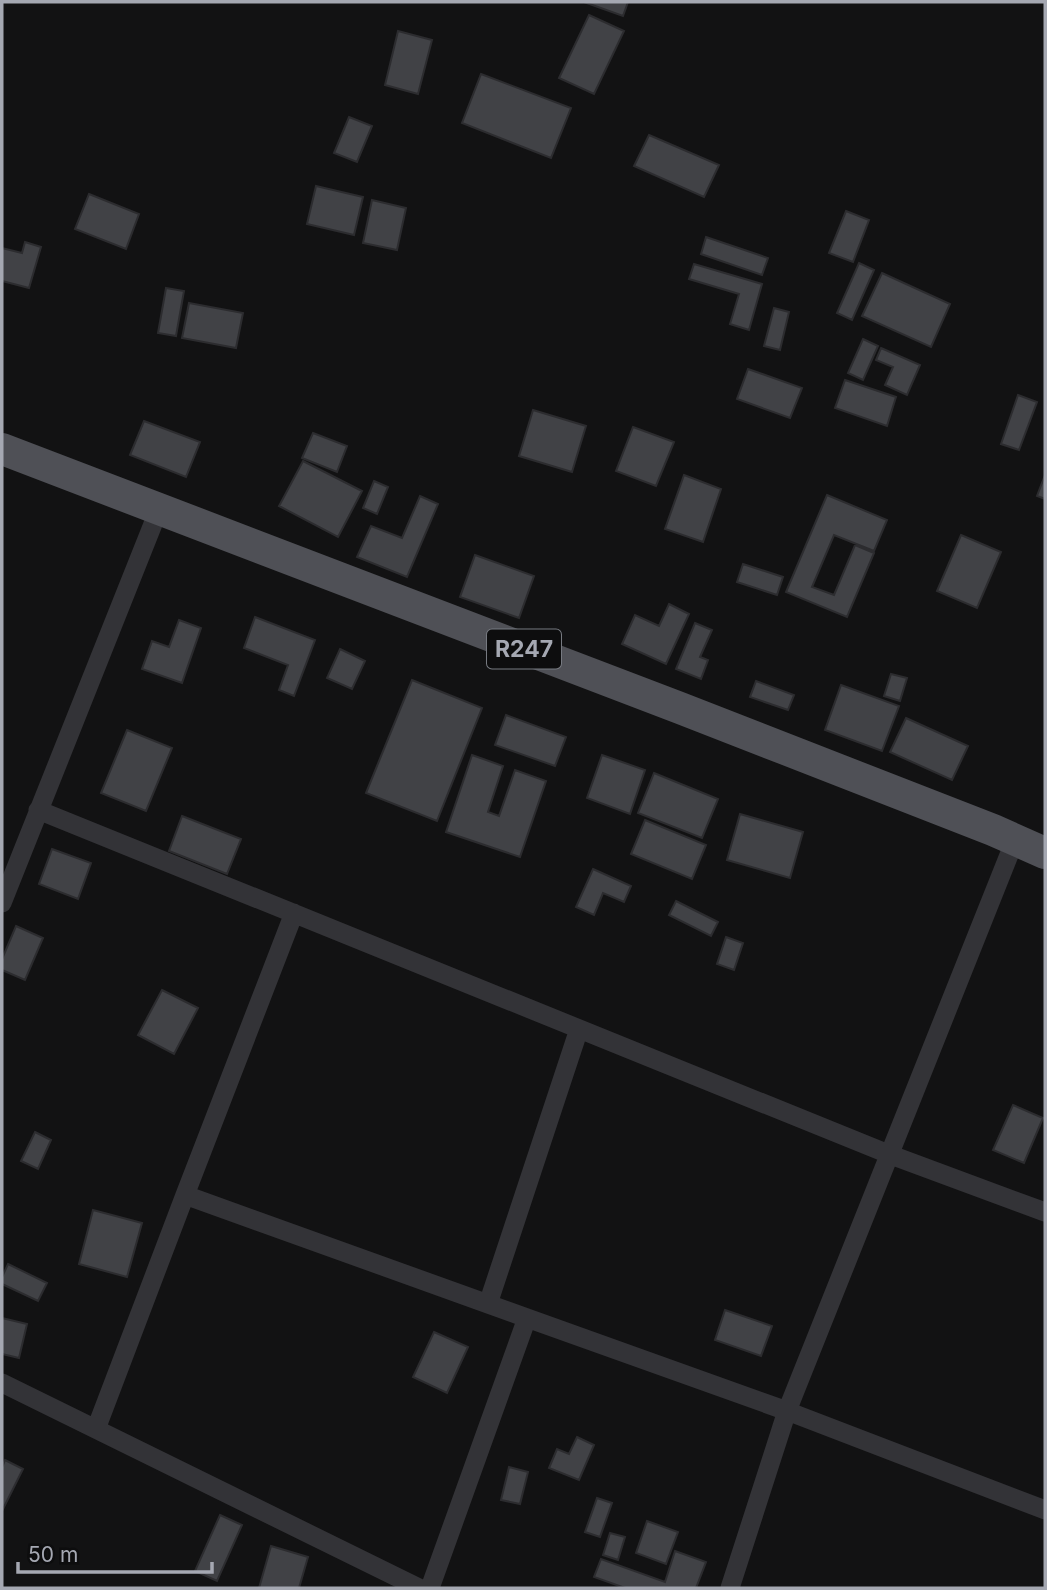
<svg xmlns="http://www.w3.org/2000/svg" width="1047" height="1590" viewBox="0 0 1047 1590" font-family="Inter,sans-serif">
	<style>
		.building { fill: #414246; stroke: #2c2c2f; stroke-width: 2 }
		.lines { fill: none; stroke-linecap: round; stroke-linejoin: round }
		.minor { stroke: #333337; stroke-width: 19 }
		.primary { stroke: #4f5056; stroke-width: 32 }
		.labels { text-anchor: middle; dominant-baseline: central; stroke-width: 5; stroke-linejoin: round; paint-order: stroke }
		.shield { fill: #0d0d0e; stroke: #777a81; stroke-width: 2 }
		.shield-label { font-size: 23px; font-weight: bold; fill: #a5a8b2 }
	</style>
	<rect width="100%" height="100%" fill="#121213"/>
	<!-- building -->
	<path class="building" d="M584,2h44l-5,14z
		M589,15l35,16 -30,63 -35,-16z
		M398,31l34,9 -14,54 -33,-9z
		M481,74l90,34 -20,50 -89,-35z
		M349,117l23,9 -15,36 -23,-9z
		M649,135l70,30 -15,32 -70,-31z
		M316,186l47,11 -9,38 -47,-11z
		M89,194l50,20 -13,35 -51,-20z
		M372,200l34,8 -9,42 -34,-7z
		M846,211l23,9 -16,42 -24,-9z
		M706,237l62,21 -6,17 -61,-21z
		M25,242l16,5 -12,41 -27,-7v-33l20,5z
		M859,263l15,7 -22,50 -15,-7z
		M694,264l68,20 -13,46 -19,-6 9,-30 -50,-15z
		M882,273l68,31 -19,43 -69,-31z
		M166,288l18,3 -8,45 -18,-3z
		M189,303l54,10 -7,35 -54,-10z
		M774,308l15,4 -9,38 -16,-4z
		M863,339l15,7 -15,34 -15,-7z
		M881,348l39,17 -13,30 -22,-10 8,-18 -17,-7z
		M748,369l54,19 -12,30 -53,-19z
		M845,380l51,17 -9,29 -52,-18z
		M1018,395l19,7 -18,48 -18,-6z
		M533,410l53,16 -14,46 -53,-16z
		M144,421l56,21 -14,35 -56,-22z
		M633,427l41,15 -18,44 -40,-15z
		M313,433l34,13 -10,26 -35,-14z
		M303,461l59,30 -24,46 -59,-31z
		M684,475l37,14 -18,53 -38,-13z
		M1045,475v24l-8,-3z
		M374,481l14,6 -11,27 -14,-6z
		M827,495l60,25 -13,31 -40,-16 -22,52 22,8 21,-50 19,8 -27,64 -61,-25z
		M420,496l18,8 -31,73 -50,-20 14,-31 31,12z
		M961,535l40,17 -24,56 -40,-17z
		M475,555l59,21 -15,42 -59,-21z
		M743,564l40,13 -6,18 -40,-13z
		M669,604l20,10 -23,50 -44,-20 13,-29 24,11z
		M255,617l60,23 -21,56 -15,-6 9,-25 -44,-17z
		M179,620l22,8 -19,55 -40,-14 10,-28 17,6z
		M695,623l17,7 -12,27 8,3 -7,19 -25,-10z
		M340,649l25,12 -13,28 -25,-11z
		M891,674l16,4 -7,23 -16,-5z
		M412,680l70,28 -45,113 -71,-28z
		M756,681l38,14 -6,15 -38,-13z
		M841,685l58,21 -17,45 -57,-21z
		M506,715l60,22 -11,29 -60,-21z
		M906,718l62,28 -16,34 -62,-28z
		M127,730l45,18 -26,63 -45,-18z
		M472,755l31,11 -15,46 11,4 16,-46 31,11 -26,76 -74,-25z
		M602,755l43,15 -15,44 -43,-16z
		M654,773l64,26 -16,39 -64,-25z
		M740,814l63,18 -13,46 -63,-18z
		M182,816l59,23 -14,35 -58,-23z
		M645,820l61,25 -14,34 -61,-25z
		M52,849l39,14 -13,36 -39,-15z
		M593,869l38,17 -7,16 -21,-9 -9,22 -18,-8z
		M676,901l42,21 -7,14 -42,-21z
		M16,926l27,12 -18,42 -23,-10v-11z
		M726,937l17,6 -9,27 -17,-6z
		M162,990l36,18 -24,46 -36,-19z
		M1013,1105l30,13 -19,45 -31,-13z
		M35,1132l16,8 -13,29 -17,-8z
		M93,1210l49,13 -15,54 -48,-13z
		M8,1264l39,19 -9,18 -36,-17v-7z
		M725,1310l47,16 -11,30 -46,-16z
		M2,1318l25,6 -8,34 -17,-4z
		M434,1332l34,15 -21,46 -34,-16z
		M577,1437l17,8 -15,35 -30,-12 8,-19 12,5z
		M5,1460l18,9 -21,42v-44z
		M509,1467l19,5 -8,32 -19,-4z
		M597,1498l15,5 -12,34 -15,-5z
		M220,1515l22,10 -25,56 -22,-10z
		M647,1521l31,11 -12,32 -30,-11z
		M610,1533l15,4 -7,23 -15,-5z
		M271,1546l37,11 -9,31h-40z
		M675,1551l31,11 -10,26h-71l-31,-11 7,-18 64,23z"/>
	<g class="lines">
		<!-- minor -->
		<path class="minor" d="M38,810l853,345 154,57
			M2,903l157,-394
			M185,1195l109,-282
			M488,1304l91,-275
			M2,1383l417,205
			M96,1429l89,-234 342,123
			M430,1588l97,-270 260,93 258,99
			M730,1588l57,-177 228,-571"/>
		<!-- primary -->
		<path class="primary" d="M2,449l678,259 313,122 52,23"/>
	</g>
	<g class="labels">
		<!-- shield labels -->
		<rect class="shield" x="487" y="629.5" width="74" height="39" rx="5"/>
		<g class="shield-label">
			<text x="524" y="649">R247</text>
		</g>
	</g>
	<!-- border -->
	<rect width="1047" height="1590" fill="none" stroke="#a5a8b2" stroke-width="7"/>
	<!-- scale -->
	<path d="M18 1562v10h194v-10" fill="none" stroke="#a5a8b2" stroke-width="3.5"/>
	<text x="28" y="1562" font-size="21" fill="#a5a8b2" stroke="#0d0d0e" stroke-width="5" paint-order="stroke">50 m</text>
</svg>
